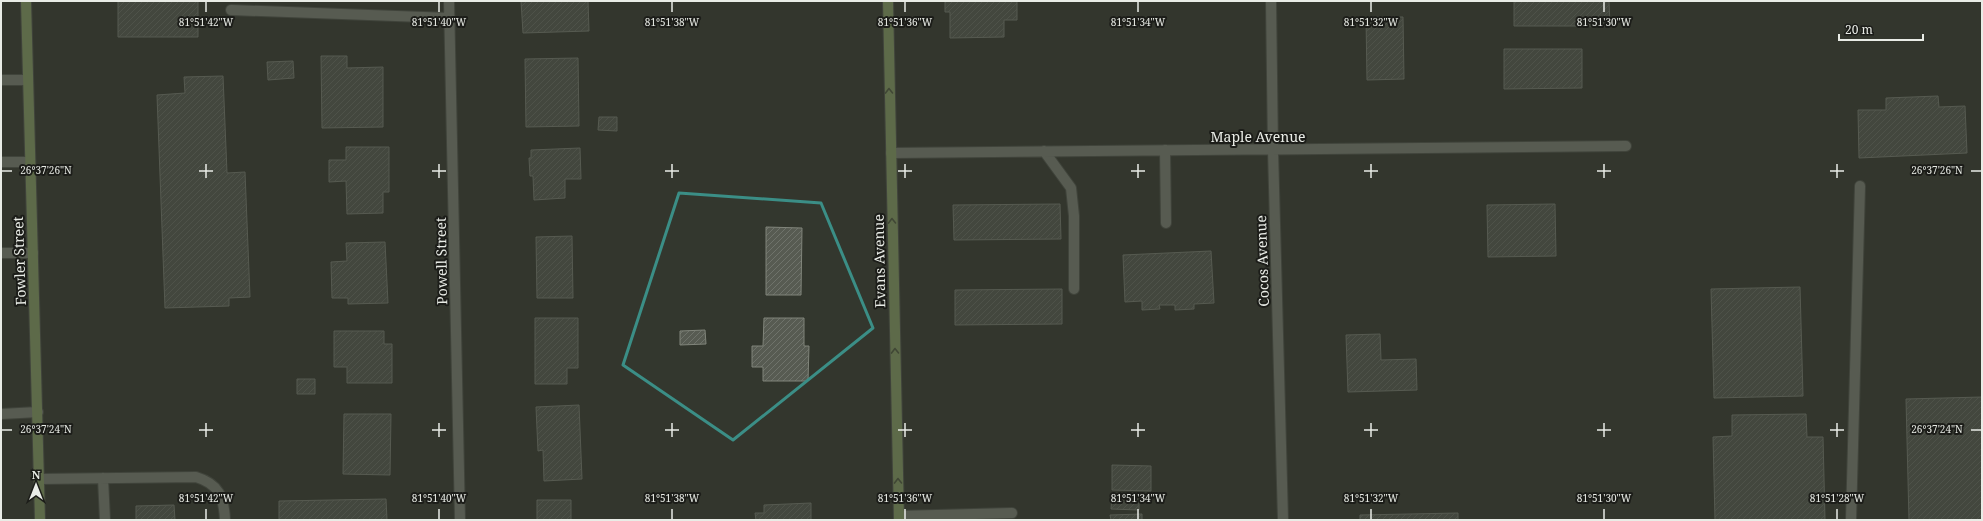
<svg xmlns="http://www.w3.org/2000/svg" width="1983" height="521" viewBox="0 0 1983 521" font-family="'Noto Serif',serif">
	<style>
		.building { fill: url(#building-hatch); stroke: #81857b }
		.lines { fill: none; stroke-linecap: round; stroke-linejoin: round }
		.minor-casing { stroke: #51544c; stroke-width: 12 }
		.major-casing { stroke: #51544c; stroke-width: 12 }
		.minor { stroke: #83887d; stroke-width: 10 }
		.major { stroke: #91a86c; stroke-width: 10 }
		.oneway { stroke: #515c3e }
		.marked { fill: none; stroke: #3b8e86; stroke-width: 3; stroke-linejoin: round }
		.ticks { fill: none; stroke: #e9ece6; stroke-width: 1.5 }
		.labels { text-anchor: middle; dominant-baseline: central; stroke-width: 4; stroke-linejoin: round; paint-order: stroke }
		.street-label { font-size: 14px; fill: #e9ece6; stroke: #1c1d19 }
		.ticks-label { font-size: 10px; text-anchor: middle; fill: #e9ece6; stroke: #1c1d19; stroke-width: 4; stroke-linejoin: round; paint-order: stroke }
	</style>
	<defs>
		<pattern id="building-hatch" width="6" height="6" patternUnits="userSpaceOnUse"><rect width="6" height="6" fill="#575b52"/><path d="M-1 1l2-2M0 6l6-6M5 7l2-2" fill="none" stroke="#6f736b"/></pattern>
	</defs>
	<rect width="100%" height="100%" fill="#33372e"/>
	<!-- building -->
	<path class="building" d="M118,1h80v36h-80z
		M521,1h67l1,30 -66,2z
		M945,1h72v19h-13v17l-54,1v-26h-5z
		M1514,1h95l1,25h-96z
		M1366,17h37l1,62 -37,1z
		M1504,49h78v39l-78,1z
		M321,56h26v12l36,-1v60l-61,1z
		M578,58l1,68 -53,1 -1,-68z
		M293,61l1,17 -26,2 -1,-18z
		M223,76l4,97 18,-1 5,125 -21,1v8l-64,2 -8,-213 28,-2 -1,-16z
		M1938,96l1,11 26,-1 2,47 -108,5 -1,-48h28v-12z
		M599,117h18v14l-19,-1z
		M346,147h43v45h-6v21l-36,1 -1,-33 -17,1v-22h17z
		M580,148l1,31h-16v19l-31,2 -1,-24h-3l-1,-18h2v-8z
		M1060,204l1,35 -107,1 -1,-35z
		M1555,204l1,52 -68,1 -1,-52z
		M766,227l36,1 -1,67h-35z
		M572,236l1,62h-36l-1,-61z
		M385,242l3,61 -40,1v-6h-16l-1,-36 16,-1 -1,-18z
		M1211,251l3,52 -20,1v5l-19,1v-5h-16l1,4 -18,1v-9l-17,1 -2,-47z
		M1800,287l3,109 -89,2 -3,-109z
		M1062,289v35l-107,1v-35z
		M535,318h43v50h-11v16h-32z
		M764,318h40v28h5l-1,35h-45v-14h-11v-21h11z
		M705,330l1,14 -26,1v-14z
		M334,331h50v13h8v39h-45v-16h-13z
		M1380,334l1,26 35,-1 1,31 -69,2 -2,-57z
		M297,379h18v15h-18z
		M1982,397v123h-73l-3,-121z
		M579,405l3,74 -38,2 -1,-31 -5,1 -2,-44z
		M344,414h47l-1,61 -47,-1z
		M1806,414l1,23h16l2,83h-110l-2,-83 19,-1v-21z
		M1112,465l39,1v25l-39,-1z
		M1112,496l27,1v13l-28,-1z
		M386,499l1,21h-108v-19z
		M537,500h34v20h-34z
		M811,503v17h-55l-1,-7h9v-8z
		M174,505l1,15h-39v-14z
		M1458,513v7h-98v-5z
		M1142,514v6h-31l-1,-5z"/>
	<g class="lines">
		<!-- minor casing -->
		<g class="minor-casing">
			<path id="minor" d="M449,1l11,519
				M1271,1l2,149 10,370
				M231,10l219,8
				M1,80h26
				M1165,150l1,73
				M1044,151l27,37 3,28v73
				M891,153l735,-7
				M1,162h29
				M1,253h32
				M1,414l37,-2
				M103,478l2,42
				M39,479l157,-2c23,7 28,20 29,43
				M899,516l113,-3
				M1851,520l9,-334"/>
		</g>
		<!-- major casing -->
		<g class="major-casing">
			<path id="major" d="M26,1l14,519
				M888,1l11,519"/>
		</g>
		<!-- minor -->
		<use href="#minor" class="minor"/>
		<!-- major -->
		<use href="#major" class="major"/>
	</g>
	<!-- one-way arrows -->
	<defs><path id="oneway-chevron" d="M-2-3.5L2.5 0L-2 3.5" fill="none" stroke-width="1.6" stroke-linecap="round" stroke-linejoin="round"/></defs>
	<g class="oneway">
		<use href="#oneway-chevron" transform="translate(889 91) rotate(-91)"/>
		<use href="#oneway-chevron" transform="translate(892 221) rotate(-91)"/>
		<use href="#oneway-chevron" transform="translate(895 351) rotate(-91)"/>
		<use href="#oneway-chevron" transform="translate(898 481) rotate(-91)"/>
	</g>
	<!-- marked area -->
	<path d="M0 0H1983V521H0ZM679,193l142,10 52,125 -140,112 -110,-75z" fill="#33372e" fill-opacity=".55" fill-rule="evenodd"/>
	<path class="marked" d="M679,193l142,10 52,125 -140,112 -110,-75z"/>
	<!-- ticks -->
	<path class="ticks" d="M206,2v10M439,2v10M672,2v10M905,2v10M1138,2v10M1371,2v10M1604,2v10M206,164v14M439,164v14M672,164v14M905,164v14M1138,164v14M1371,164v14M1604,164v14M1837,164v14M2,171h10M199,171h14M432,171h14M665,171h14M898,171h14M1131,171h14M1364,171h14M1597,171h14M1830,171h14M1971,171h10M206,423v14M439,423v14M672,423v14M905,423v14M1138,423v14M1371,423v14M1604,423v14M1837,423v14M2,430h10M199,430h14M432,430h14M665,430h14M898,430h14M1131,430h14M1364,430h14M1597,430h14M1830,430h14M1971,430h10M206,509v10M439,509v10M672,509v10M905,509v10M1138,509v10M1371,509v10M1604,509v10M1837,509v10"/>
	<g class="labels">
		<!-- street labels -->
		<g class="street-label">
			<text x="1258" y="136">Maple Avenue</text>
			<text transform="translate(19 261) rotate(-92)">Fowler Street</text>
			<text transform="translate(441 261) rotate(-91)">Powell Street</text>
			<text transform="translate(879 261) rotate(-91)">Evans Avenue</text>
			<text transform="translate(1262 261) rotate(-92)">Cocos Avenue</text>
		</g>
	</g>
	<g class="ticks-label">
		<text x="206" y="26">81°51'42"W</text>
		<text x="439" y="26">81°51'40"W</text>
		<text x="672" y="26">81°51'38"W</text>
		<text x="905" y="26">81°51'36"W</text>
		<text x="1138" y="26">81°51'34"W</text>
		<text x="1371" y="26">81°51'32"W</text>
		<text x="1604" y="26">81°51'30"W</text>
		<text x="46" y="174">26°37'26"N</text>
		<text x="1937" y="174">26°37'26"N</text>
		<text x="46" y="433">26°37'24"N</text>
		<text x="1937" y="433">26°37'24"N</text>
		<text x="206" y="502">81°51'42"W</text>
		<text x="439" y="502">81°51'40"W</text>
		<text x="672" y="502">81°51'38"W</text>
		<text x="905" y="502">81°51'36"W</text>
		<text x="1138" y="502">81°51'34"W</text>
		<text x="1371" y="502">81°51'32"W</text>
		<text x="1604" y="502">81°51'30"W</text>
		<text x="1837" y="502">81°51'28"W</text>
	</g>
	<!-- border -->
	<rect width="1983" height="521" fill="none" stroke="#e9ece6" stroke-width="4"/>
	<!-- north arrow -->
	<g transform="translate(36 485)" stroke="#1c1d19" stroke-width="3" paint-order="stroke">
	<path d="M0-3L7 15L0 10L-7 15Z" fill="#e9ece6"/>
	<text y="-6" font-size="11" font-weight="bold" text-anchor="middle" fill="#e9ece6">N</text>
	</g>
	<!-- scale -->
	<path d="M1839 34v6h84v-6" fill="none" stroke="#e9ece6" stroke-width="2"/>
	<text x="1845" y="34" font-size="12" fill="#e9ece6" stroke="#1c1d19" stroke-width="3" paint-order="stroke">20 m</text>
</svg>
